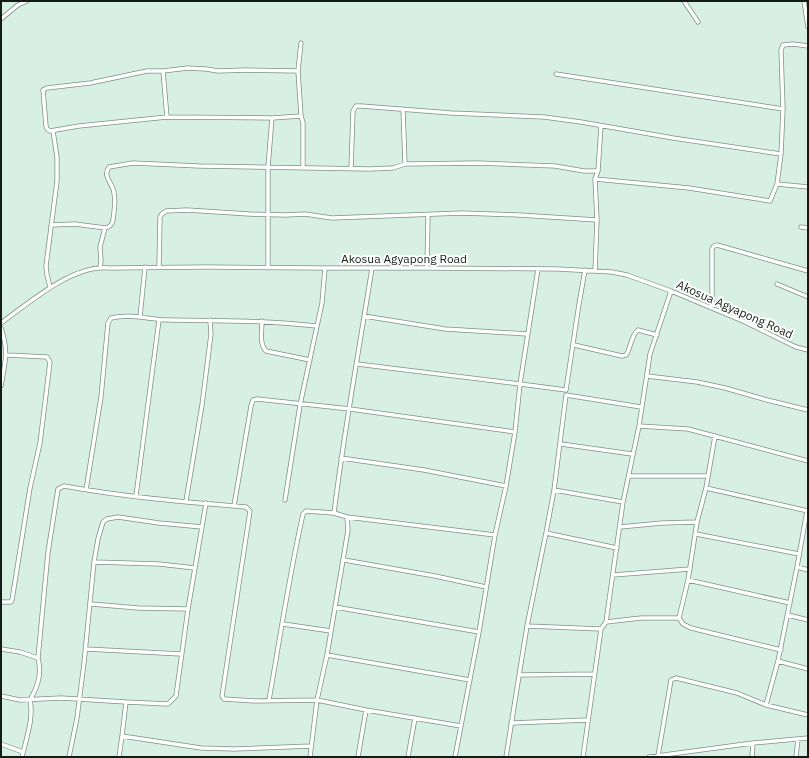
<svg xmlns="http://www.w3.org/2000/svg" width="809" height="758" viewBox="0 0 809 758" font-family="'IBM Plex Sans',sans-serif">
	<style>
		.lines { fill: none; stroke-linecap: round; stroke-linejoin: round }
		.street-casing { stroke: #7b9286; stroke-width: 5 }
		.street { stroke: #fff; stroke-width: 3.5 }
		.labels { text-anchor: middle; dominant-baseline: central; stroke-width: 4; stroke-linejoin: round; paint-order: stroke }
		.street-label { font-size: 12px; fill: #131c18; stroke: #fff }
	</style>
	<rect width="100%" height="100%" fill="#d7f0e3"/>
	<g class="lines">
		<!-- street casing -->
		<g class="street-casing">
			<path id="street" d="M684,1l14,21
				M804,1l4,26
				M1,19l17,-14 9,-4
				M301,43l-3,28 3,45 2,7v44
				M163,71l25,-3 18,1 12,2 28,-1 52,1
				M556,74l227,35
				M403,109l2,55
				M167,117l-4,-46h-16l-57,12 -43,5 -4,2 3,36 1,3 3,2 29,-5 88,-9 105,1 29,-2
				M781,154l2,-45 -2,-59 2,-5 10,-1 15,2
				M351,169l2,-58 3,-5h5l90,7 93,4 37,5 92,16 108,16 -4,30 -7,17 -81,-13 -94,-9
				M777,184l31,3
				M51,225l24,-1 30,4c5,-1 7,-3 8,-8 1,-8 3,-18 1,-27 -1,-10 -12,-16 -5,-26l24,-4 66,3 171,3 23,-1 12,-4 73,-1 77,3 29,5h14
				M801,227l7,1
				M100,267l1,-6 -1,-14 5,-19
				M159,267l1,-50 2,-3 4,-3 21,-1 62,4 37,1 19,-1 27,4 130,-5 57,2 78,5
				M268,268v-101l4,-49
				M427,268l1,-53
				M538,269l-18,115 46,6
				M595,271l2,-51 -2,-41 3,-8 3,-45
				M777,284l31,13
				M50,287l-3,-12 -1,-9 11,-85v-24l-4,-26
				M712,308v-59l2,-3 3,-1 91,26
				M364,316l81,13 82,5
				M140,317l5,-50
				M262,321c0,9 -3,23 4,30l44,9
				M1,323c28,-20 72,-59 108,-55l98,-1 118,1h102l131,1 54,3 15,3 44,16 74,31 51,25 12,3
				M1,328c8,23 4,35 0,58
				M574,345l48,11 4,-1c5,-7 5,-20 12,-25l19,5
				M357,364l163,20 -5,48 -9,54 -11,49 -16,97 -24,125
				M647,376l50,6 28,6 42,12 41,10
				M566,390l13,-86 6,-34
				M639,426l49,3 120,32
				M715,436l-9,52 -9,34 -9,58 -9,38 4,6 8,4 90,22
				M561,444l71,10
				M341,458l83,12 82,16
				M629,476h79
				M706,488l102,23
				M86,490l15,-93 7,-74 3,-5c20,-5 39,2 58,2 50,1 98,0 148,6
				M554,490l69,12
				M136,496l23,-176
				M285,500l15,-95 22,-102 3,-35
				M186,501l16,-96 9,-71 -1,-14
				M234,506l17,-100 2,-6 4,-1 93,10 165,23
				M807,511l-10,56 -19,94 30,8
				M347,517l148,18
				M620,527l42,-4 35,-1
				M696,534l103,20
				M617,548l-71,-15 8,-43 12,-95 75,12
				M344,560l91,16 51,11
				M94,562l65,2 36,4
				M797,567l11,3
				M613,575l77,-6
				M688,580l102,23
				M1,602h10l1,-2 18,-112 10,-45 10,-81 -3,-5 -40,-2
				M91,604l47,4 50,1
				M335,607l144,25
				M788,615l20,5
				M606,622l35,-4h38
				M283,624l48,7
				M527,626l74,3
				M1,649l19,3 18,6c4,16 0,28 -8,42 4,18 -4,39 -8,57
				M86,649l95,5
				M327,655l143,25
				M38,658l10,-106 10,-63 6,-3c60,11 121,16 182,21l4,4 -28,185 2,3 31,2 62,-1 49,10 95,16
				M520,675l74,-1
				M1,696l19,4 41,-2 65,4
				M269,700c11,-62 20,-124 34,-186l3,-3 28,2
				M766,705l12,-44
				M511,723l77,-3
				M122,736l79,12 33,1 77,-3
				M1,744l22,8
				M658,756l13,-76 5,-2 61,15 29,12 42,10
				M69,757l8,-39 7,-55 10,-101 4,-23 5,-17 4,-3 11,-2 41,6 43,4
				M119,757l3,-21 4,-34 42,2 8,-8 12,-87 18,-106
				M310,757l7,-57 10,-45 21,-125 -1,-13 -13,-4c10,-82 25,-163 38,-245
				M358,757l8,-47
				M408,757l7,-39
				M506,757l21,-131 19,-93
				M583,757l18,-128 5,-7 17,-120 16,-76 11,-72 21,-63
				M649,757l104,-14 55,-5
				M752,757l1,-14
				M796,757l2,-18"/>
		</g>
		<!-- street -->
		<use href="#street" class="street"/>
	</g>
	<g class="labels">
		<!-- street labels -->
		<g class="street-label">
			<text x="404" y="258">Akosua Agyapong Road</text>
			<text transform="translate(735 309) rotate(24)">Akosua Agyapong Road</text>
		</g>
	</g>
	<!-- border -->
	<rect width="809" height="758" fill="none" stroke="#131c18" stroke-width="4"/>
</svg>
